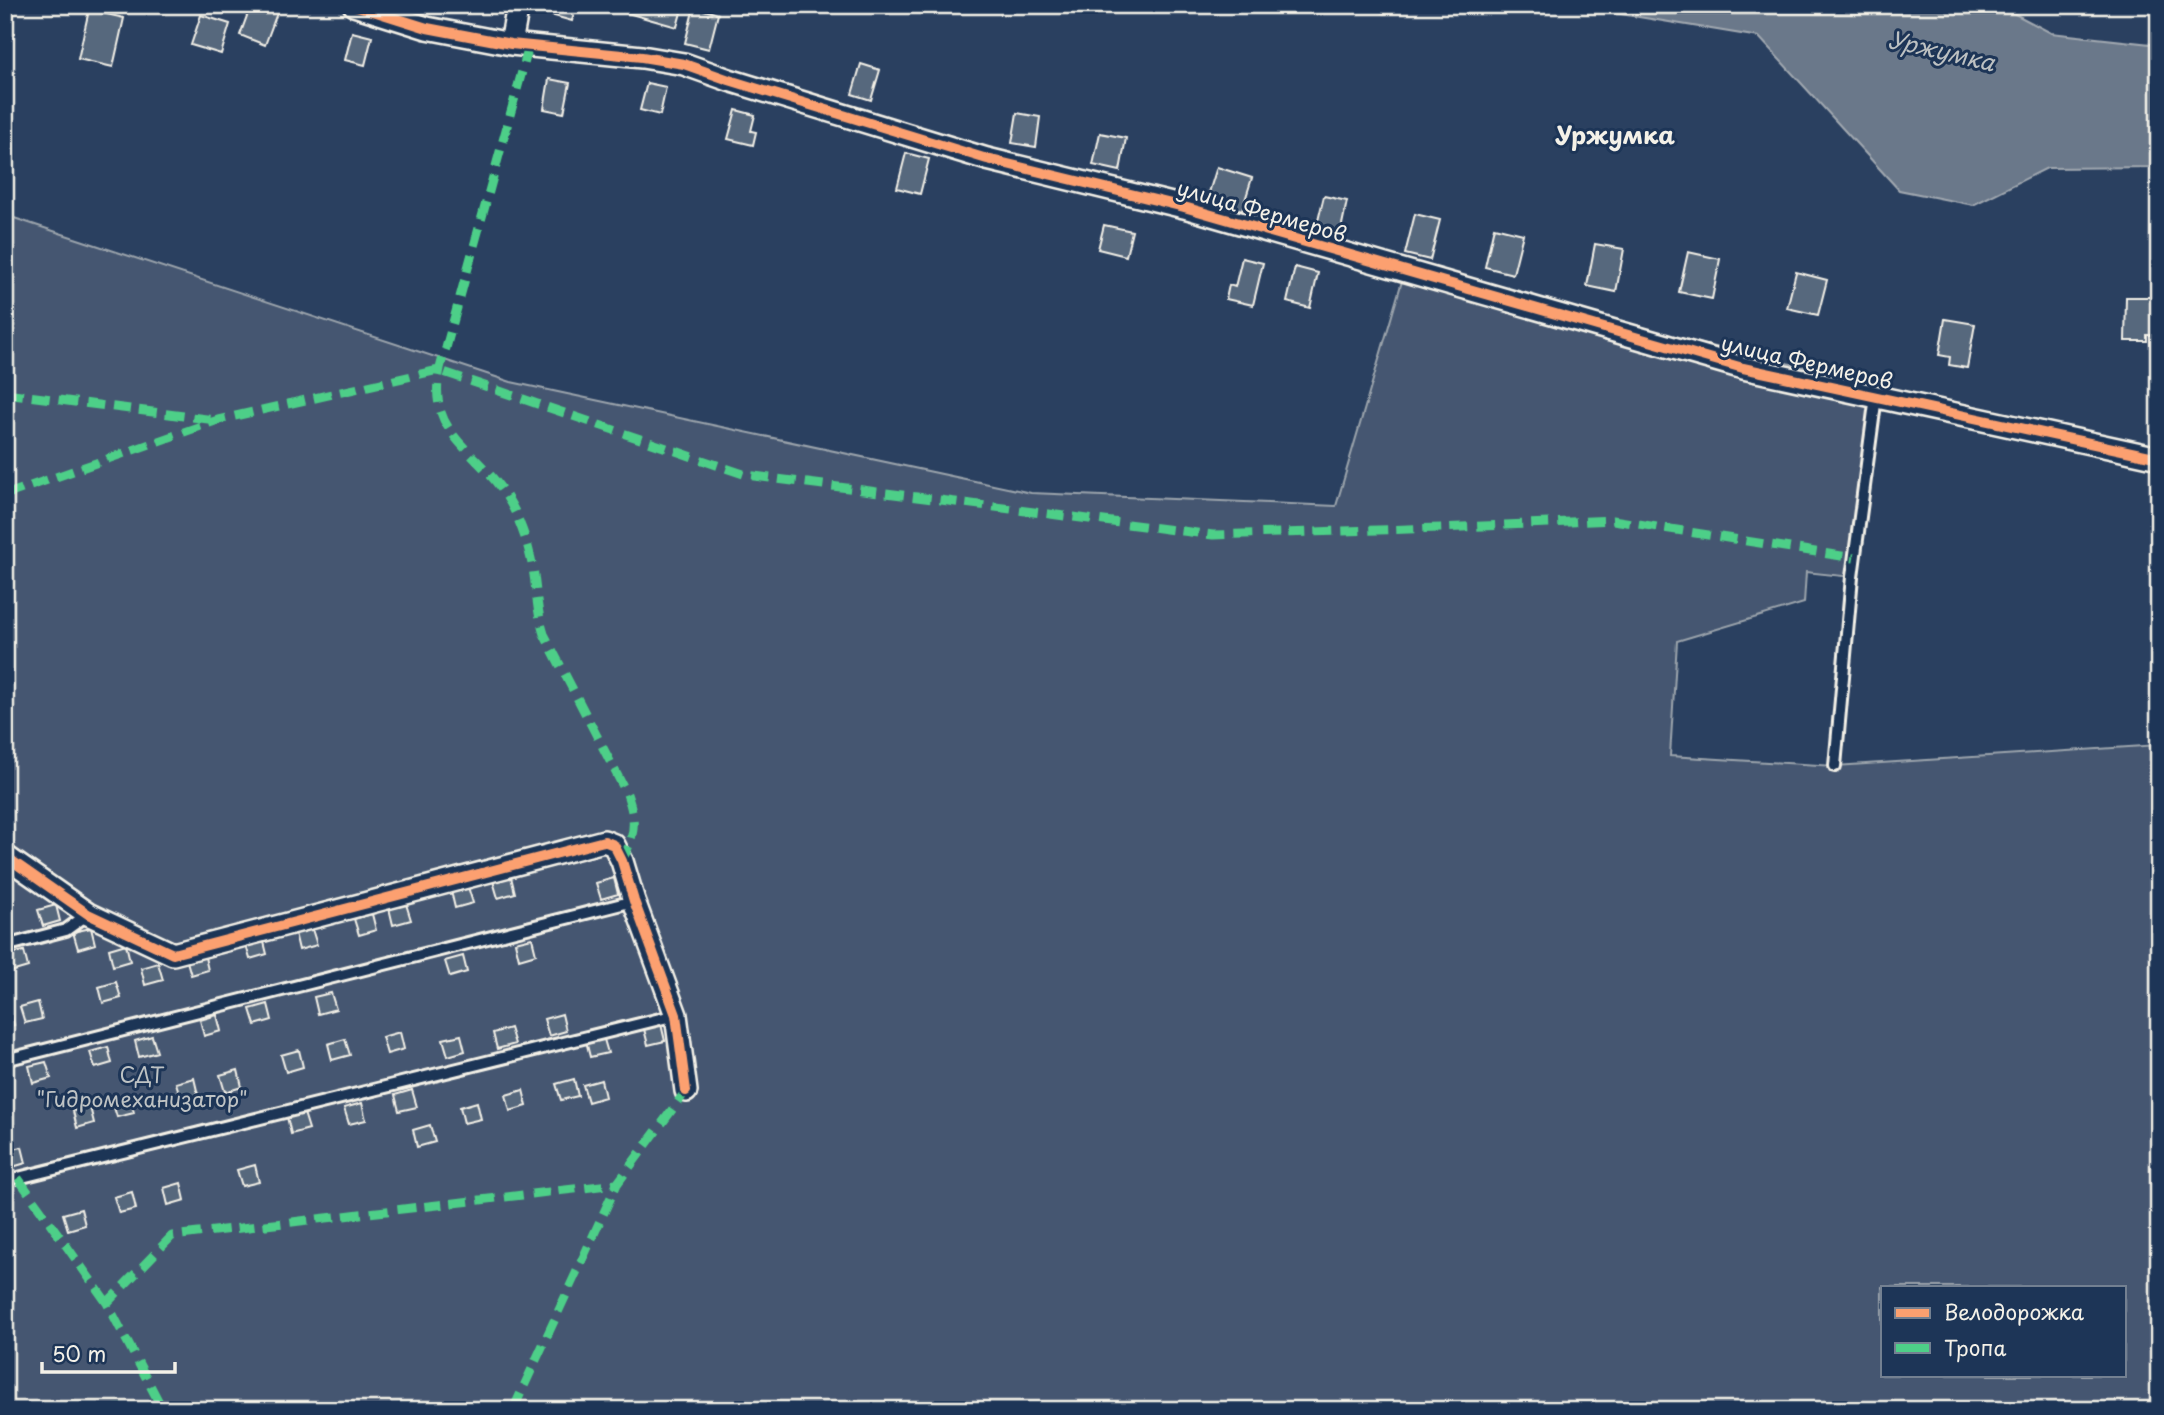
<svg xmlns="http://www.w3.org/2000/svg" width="2164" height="1415" viewBox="0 0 2164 1415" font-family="'Playpen Sans',sans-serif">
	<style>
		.green { fill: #445771; stroke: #9ca4ac; stroke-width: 2; fill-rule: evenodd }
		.water { fill: #6a788a; stroke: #a1a8b0; stroke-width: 2 }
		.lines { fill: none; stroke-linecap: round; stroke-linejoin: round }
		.stream { stroke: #a1a8b0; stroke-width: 5 }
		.building { fill: #56677d; stroke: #f4f1e8; stroke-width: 2 }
		.lane-casing { stroke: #f4f1e8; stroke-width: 16 }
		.street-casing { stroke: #f4f1e8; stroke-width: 26 }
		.lane { stroke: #1d3557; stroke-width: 10 }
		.street { stroke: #1d3557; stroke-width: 21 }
		.quiet { stroke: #4dcf88; stroke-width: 9; stroke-dasharray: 18 9; stroke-linecap: butt }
		.cycleway-casing { stroke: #1d3557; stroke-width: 15 }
		.cycleway { stroke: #fca06f; stroke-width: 10 }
		.labels { text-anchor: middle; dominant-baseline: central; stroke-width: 6; stroke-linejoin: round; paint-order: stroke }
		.street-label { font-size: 21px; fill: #f4f1e8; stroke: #1d3557 }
		.park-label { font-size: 21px; fill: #bfc3c4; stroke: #1d3557 }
		.water-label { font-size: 23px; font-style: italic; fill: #bdc1c2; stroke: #1d3557 }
		.quarter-label { font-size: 24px; font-weight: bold; fill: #f4f1e8; stroke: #1d3557 }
	</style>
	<rect width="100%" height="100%" fill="#2a4060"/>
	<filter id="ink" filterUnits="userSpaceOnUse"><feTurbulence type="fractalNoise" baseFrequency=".0143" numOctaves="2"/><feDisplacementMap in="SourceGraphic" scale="14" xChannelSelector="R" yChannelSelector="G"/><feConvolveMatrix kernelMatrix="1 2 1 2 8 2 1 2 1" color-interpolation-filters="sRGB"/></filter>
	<g filter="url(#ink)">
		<!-- green -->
		<path class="green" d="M5,215l506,167 520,111 305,13 71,-242 269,74 198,45 -1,29 -21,165 -46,-5 -2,31 -127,38 -7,115 165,10 324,-21v665h-2154zM1882,1287h242v88h-242z"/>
		<!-- water -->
		<path class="water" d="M1582,5h416l53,28 108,12v122l-112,1 -74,37 -74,-15 -140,-153 -174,-29z"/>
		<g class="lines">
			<!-- stream -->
			<path class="stream" d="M1372,5l12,7 30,-7"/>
		</g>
		<!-- building -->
		<path class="building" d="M251,5h29l-15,40 -25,-10z
			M527,5h49l-4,16 -46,-13z
			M599,5h84l-6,22z
			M694,7l24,7 -9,35 -24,-6z
			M89,10l35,8 -11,49 -35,-8z
			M201,15l29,9 -9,30 -30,-9z
			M352,32l20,5 -7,28 -20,-5z
			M861,64l19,6 -9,30 -19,-6z
			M549,79l21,4 -6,30 -20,-4z
			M647,83l19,4 -6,28 -20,-5z
			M736,110l19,5 -4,16 5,1 -3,13 -25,-6z
			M1017,113l23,4 -4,30 -24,-4z
			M1100,133l26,5 -6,33 -27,-6z
			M906,153l23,6 -9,35 -23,-6z
			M1217,167l35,11 -10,32 -35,-11z
			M1324,196l23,5 -7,33 -24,-5z
			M1415,214l25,6 -10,40 -25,-6z
			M1104,225l28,6 -6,25 -28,-7z
			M1494,227l29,7 -10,40 -28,-7z
			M1595,244l29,5 -8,43 -29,-6z
			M1688,252l32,7 -8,40 -33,-7z
			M1242,258l21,5 -10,42 -27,-6 3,-14 6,2z
			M1295,267l23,6 -8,35 -23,-6z
			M1796,272l31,8 -9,35 -31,-7z
			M2126,297h29l-1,38h-7v6h-22z
			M1945,319l30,5 -8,44 -18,-3 1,-8 -11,-2z
			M511,877l4,16 -17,5 -5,-17z
			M614,878l4,16 -17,5 -5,-16z
			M468,887l5,16 -18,5 -4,-17z
			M406,904l5,16 -18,5 -4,-17z
			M56,905l4,16 -17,5 -5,-16z
			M372,914l4,16 -17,5 -5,-16z
			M91,928l4,16 -17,5 -5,-17z
			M312,929l5,16 -18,5 -4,-17z
			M263,938l4,16 -17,5 -5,-17z
			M532,938l4,16 -17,5 -4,-17z
			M126,944l4,17 -17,5 -4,-17z
			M24,951l4,16 -17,5 -5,-17z
			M204,953l4,17 -17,5 -5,-17z
			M463,956l4,16 -17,5 -5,-16z
			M158,963l5,17 -18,5 -4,-17z
			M116,982l5,16 -18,5 -4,-16z
			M331,993l5,16 -18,5 -4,-17z
			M38,1002l4,17 -17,4 -5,-16z
			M268,1004l4,16 -17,5 -5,-16z
			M10,1009l4,16 -9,3v-18z
			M562,1014l4,17 -17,5 -5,-17z
			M217,1015l4,16 -17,5 -4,-16z
			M661,1024l4,17 -17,4 -4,-16z
			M510,1028l5,16 -18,5 -4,-16z
			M400,1032l4,17 -17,5 -5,-17z
			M461,1035l4,16 -17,5 -5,-17z
			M152,1036l5,16 -18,5 -4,-16z
			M603,1036l5,17 -18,4 -4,-16z
			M345,1039l5,16 -18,5 -4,-16z
			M108,1047l4,16 -17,5 -5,-16z
			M299,1050l4,17 -17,5 -5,-17z
			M46,1062l5,16 -18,5 -4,-17z
			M238,1070l4,17 -17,5 -5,-17z
			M194,1078l4,17 -17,4 -5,-16z
			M574,1079l4,17 -17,4 -5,-16z
			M601,1080l4,17 -17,5 -5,-17z
			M412,1090l5,17 -18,4 -4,-16z
			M523,1090l4,16 -17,5 -4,-16z
			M130,1096l4,17 -17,4 -5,-16z
			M477,1102l4,17 -17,4 -4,-16z
			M362,1103l4,17 -17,4 -5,-16z
			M90,1107l4,16 -17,5 -4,-17z
			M304,1113l5,16 -18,5 -4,-17z
			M430,1125l5,17 -18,5 -4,-17z
			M22,1147l4,16 -17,5 -4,-17z
			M255,1165l4,17 -17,4 -5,-16z
			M181,1183l4,17 -17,5 -4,-17z
			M132,1192l4,17 -17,4 -5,-16z
			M81,1209l4,16 -17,5 -5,-16z"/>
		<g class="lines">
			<!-- lane casing -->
			<g class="lane-casing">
				<path id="lane" d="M1835,766l17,-189 24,-181
					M5,946l61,-16 22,-16
					M5,1060l629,-159
					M18,1178l658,-163"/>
			</g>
			<!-- street casing -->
			<g class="street-casing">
				<path id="street" d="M354,5l73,23 84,16 131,13 42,7 45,16 258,79 197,48 559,161 416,90
					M511,44l7,-39
					M5,856l83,58 85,40 431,-113 10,4 8,16 12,40 42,114 10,76"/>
			</g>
			<!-- lane -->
			<use href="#lane" class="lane"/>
			<!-- street -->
			<use href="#street" class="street"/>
			<!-- quiet -->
			<path class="quiet" d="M529,46l-83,302c-33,92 39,97 70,166 5,12 11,27 14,41 7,26 5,51 14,79l83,160c10,29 8,40 -5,67
				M5,393l210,27
				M5,495l213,-75 220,-50 308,105 467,60 229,-7 171,-8 241,38
				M18,1178l89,125
				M88,1410l74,-2 -55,-105 65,-67 445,-52
				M513,1410l104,-226 69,-93"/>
			<!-- cycleway casing -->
			<g class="cycleway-casing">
				<path id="cycleway" d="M354,5l73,23 84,16 131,13 42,7 45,16 258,79 197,48 559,161 416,90
					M5,856l83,58 85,40 431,-113 10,4 8,16 12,40 42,114 10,76"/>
			</g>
			<!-- cycleway -->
			<use href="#cycleway" class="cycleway"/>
		</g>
	</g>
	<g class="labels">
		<!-- street labels -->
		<g class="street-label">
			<text transform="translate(1262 210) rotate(16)">улица Фермеров</text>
			<text transform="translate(1807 361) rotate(13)">улица Фермеров</text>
		</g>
		<!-- park labels -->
		<g class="park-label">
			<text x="142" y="1074">СДТ<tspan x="142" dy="24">"Гидромеханизатор"</tspan></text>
		</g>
		<!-- water labels -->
		<g class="water-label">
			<text transform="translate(1942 50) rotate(13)">Уржумка</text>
		</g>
		<!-- quarter labels -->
		<g class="quarter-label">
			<text x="1615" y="134">Уржумка</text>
		</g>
	</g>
	<!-- margin -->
	<rect width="2164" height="1415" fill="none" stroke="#1d3557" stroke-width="28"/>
	<rect x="14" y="14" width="2136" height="1387" fill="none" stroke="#f4f1e8" stroke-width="2.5" filter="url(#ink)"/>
	<!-- legend -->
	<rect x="1881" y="1286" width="245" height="91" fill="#1d3557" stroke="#738091" stroke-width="2"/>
	<rect x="1895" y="1308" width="35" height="10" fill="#fca06f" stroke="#738091" stroke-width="2"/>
	<text x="1944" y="1320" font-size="21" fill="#f4f1e8">Велодорожка</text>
	<rect x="1895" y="1343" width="35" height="10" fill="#4dcf88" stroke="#738091" stroke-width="2"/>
	<text x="1944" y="1356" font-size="21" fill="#f4f1e8">Тропа</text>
	<!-- scale -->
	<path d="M42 1362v10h133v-10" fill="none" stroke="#f4f1e8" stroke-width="3.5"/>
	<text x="52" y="1362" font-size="21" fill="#f4f1e8" stroke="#1d3557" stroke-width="5" paint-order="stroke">50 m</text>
</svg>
